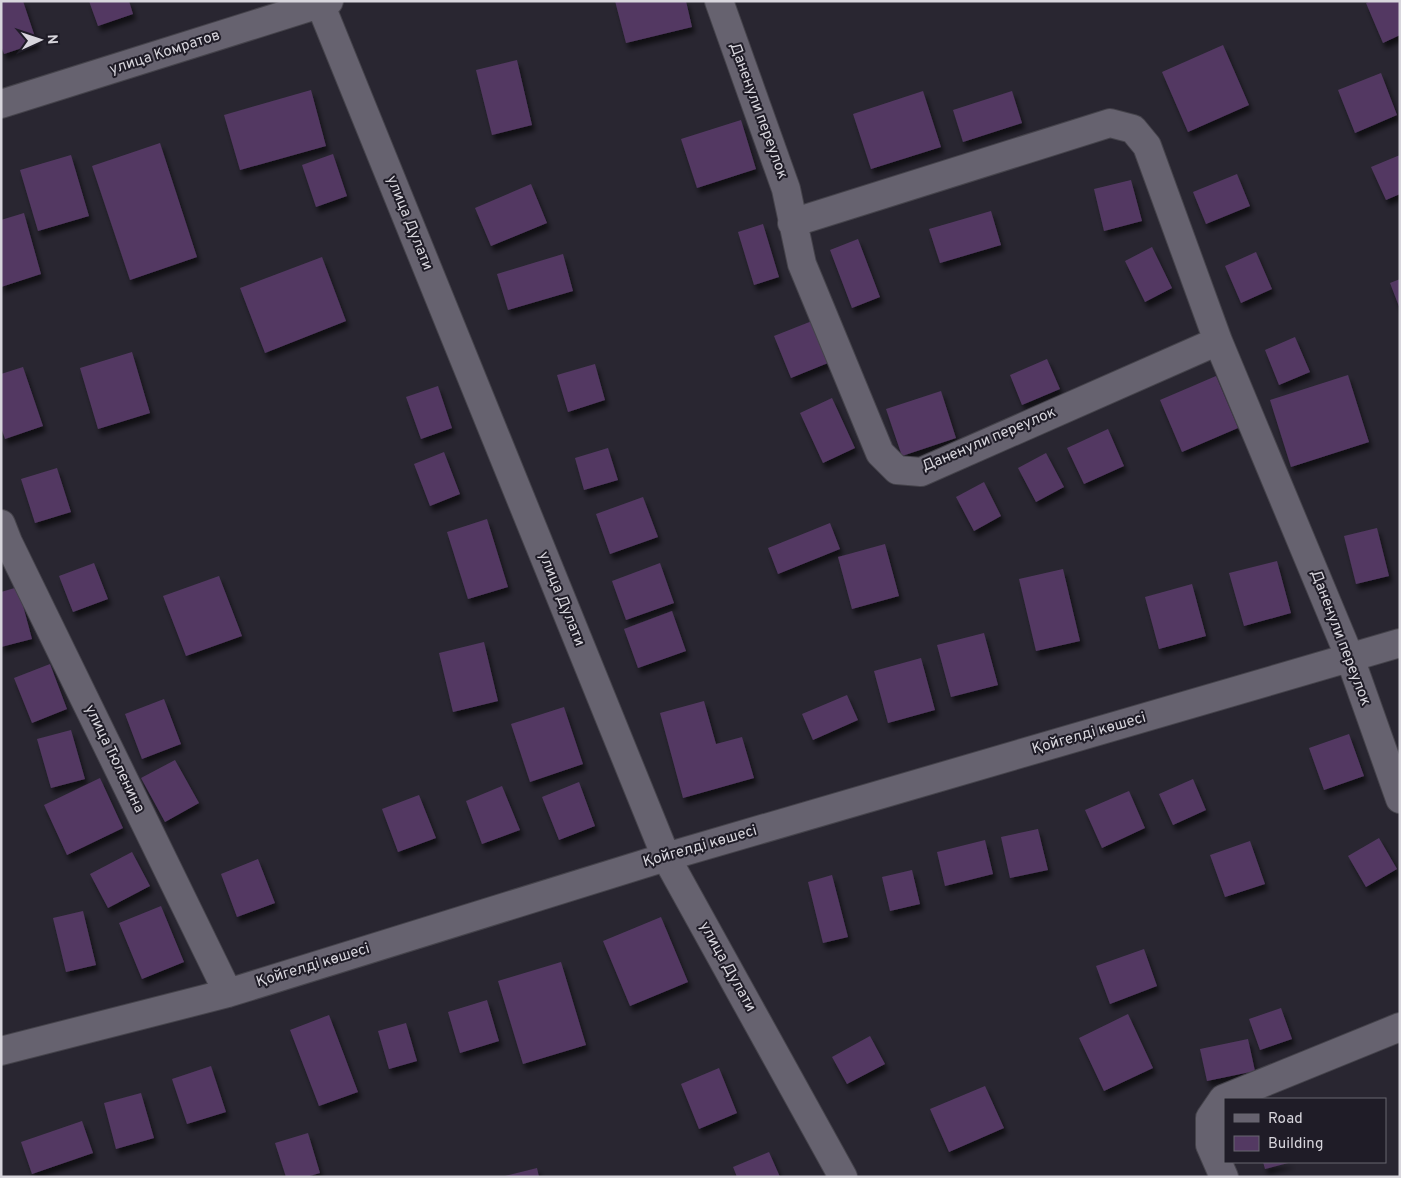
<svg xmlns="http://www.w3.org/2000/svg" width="1401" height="1178" viewBox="0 0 1401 1178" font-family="Overpass,sans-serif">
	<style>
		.building { fill: #533962; filter: url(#shadow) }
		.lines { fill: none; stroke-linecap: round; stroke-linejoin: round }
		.minor-casing { stroke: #45434b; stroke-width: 30 }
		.minor { stroke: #66626f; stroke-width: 28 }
		.labels { text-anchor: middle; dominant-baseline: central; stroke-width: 4; stroke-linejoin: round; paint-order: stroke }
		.street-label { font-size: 15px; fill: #d8d6dd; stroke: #1f1c27 }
	</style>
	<defs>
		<filter id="shadow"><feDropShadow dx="3" dy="5.5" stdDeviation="2.5" flood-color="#0009"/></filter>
	</defs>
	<rect width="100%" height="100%" fill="#292631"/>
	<!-- building -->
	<path class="building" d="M1,1h22l14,42 -33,11 -3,-8z
		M89,1h40l4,13 -35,12z
		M615,1h71l6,26 -66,16z
		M1371,1h29v34l-17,8 -17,-40z
		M1223,45l26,60 -61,27 -26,-60z
		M517,60l15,65 -40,10 -16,-65z
		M1381,73l16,42 -42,18 -17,-43z
		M311,90l15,56 -86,24 -16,-55z
		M923,91l18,56 -70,22 -18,-55z
		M1012,91l10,32 -59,19 -10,-32z
		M741,120l15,49 -59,19 -16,-49z
		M160,143l37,114 -67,23 -38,-114z
		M333,154l14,42 -31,11 -14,-42z
		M71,155l18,61 -51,15 -18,-61z
		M1400,155v39l-14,6 -15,-33z
		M1237,174l13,32 -44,18 -13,-32z
		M1131,180l11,41 -38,10 -10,-42z
		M531,184l16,39 -56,23 -16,-38z
		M991,211l10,34 -61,18 -11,-34z
		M24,213l17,61 -40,13v-67z
		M763,224l16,53 -25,8 -16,-53z
		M858,239l22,58 -28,11 -22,-58z
		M1152,247l20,41 -27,14 -20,-41z
		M1256,252l16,37 -31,14 -16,-37z
		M563,254l10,37 -65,19 -11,-36z
		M322,257l24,64 -81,32 -25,-65z
		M1400,279v30l-10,-26z
		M812,321l16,42 -37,15 -17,-42z
		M1295,337l15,35 -31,13 -14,-35z
		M132,352l18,61 -52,16 -18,-61z
		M1047,359l13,30 -38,16 -12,-30z
		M595,364l10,36 -37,12 -11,-37z
		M23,367l20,59 -38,13 -4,-12v-53z
		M1348,375l21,67 -78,25 -21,-67z
		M1216,376l22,52 -56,24 -22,-52z
		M438,386l14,42 -31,11 -15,-42z
		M941,391l15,47 -54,18 -16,-47z
		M832,398l23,50 -32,15 -23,-50z
		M1108,429l16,37 -40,18 -17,-36z
		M608,448l10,32 -34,10 -9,-32z
		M444,452l16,42 -30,12 -16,-42z
		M1046,453l18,34 -28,15 -18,-34z
		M57,468l14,44 -36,11 -14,-44z
		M984,482l17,34 -27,15 -18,-34z
		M643,497l15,40 -48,17 -14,-40z
		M487,519l21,68 -40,12 -21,-67z
		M830,523l10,26 -62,25 -10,-26z
		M1377,528l12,48 -33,8 -12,-48z
		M885,544l14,52 -47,13 -14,-52z
		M1277,561l14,52 -47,13 -15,-53z
		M94,563l14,36 -35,13 -14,-36z
		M660,563l14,40 -48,17 -14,-39z
		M1063,569l17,72 -44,10 -17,-72z
		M219,576l23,60 -56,20 -23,-60z
		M1192,584l14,52 -47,13 -14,-52z
		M18,587l14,52 -31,8v-55z
		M672,611l14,40 -48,17 -14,-39z
		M984,633l14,52 -47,12 -14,-52z
		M484,642l14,59 -45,11 -14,-59z
		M921,658l14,52 -47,13 -14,-52z
		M50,664l17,45 -35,14 -18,-45z
		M847,695l11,25 -45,20 -11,-26z
		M164,699l17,45 -39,15 -17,-45z
		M704,701l12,43 26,-7 12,41 -71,20 -23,-85z
		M564,707l19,57 -53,18 -19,-58z
		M71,730l14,49 -34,9 -14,-49z
		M1349,734l15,42 -40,14 -15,-42z
		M175,760l24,43 -34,19 -24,-44z
		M100,778l23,50 -56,27 -23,-50z
		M1193,779l13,31 -33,15 -14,-31z
		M579,782l16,44 -36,14 -17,-43z
		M502,786l18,44 -38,14 -16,-43z
		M1129,791l16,37 -43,20 -17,-38z
		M419,795l17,43 -38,14 -16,-43z
		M1038,829l10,41 -38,8 -9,-41z
		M1379,838l18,31 -31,18 -18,-31z
		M985,840l8,34 -48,12 -8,-34z
		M1250,841l15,43 -40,13 -15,-42z
		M132,852l18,34 -42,22 -18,-34z
		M258,859l17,44 -38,14 -16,-43z
		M912,870l8,34 -30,7 -8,-34z
		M832,875l16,62 -25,6 -15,-61z
		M161,906l23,56 -42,17 -23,-56z
		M83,911l13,54 -30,7 -13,-54z
		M661,917l27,65 -58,24 -27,-65z
		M1144,949l13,37 -47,18 -14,-38z
		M561,962l25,83 -63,19 -25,-83z
		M487,1000l12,41 -39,12 -12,-41z
		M1281,1008l11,31 -32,11 -11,-31z
		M1128,1014l25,54 -49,23 -25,-53z
		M329,1015l29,77 -39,14 -29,-76z
		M406,1023l11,38 -28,8 -11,-38z
		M870,1036l15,28 -38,20 -15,-27z
		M1248,1039l7,32 -48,10 -7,-32z
		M211,1066l15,46 -39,12 -15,-45z
		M719,1068l18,45 -38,16 -18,-45z
		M985,1086l19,42 -55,24 -19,-43z
		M141,1093l13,45 -38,11 -12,-46z
		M82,1121l11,32 -61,21 -11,-32z
		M308,1133l12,40 -14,4h-20l-11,-34z
		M769,1152l11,25h-43l-4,-10z
		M1263,1162h29l-27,7z
		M537,1168l2,9h-34v-1z"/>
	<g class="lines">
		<!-- minor casing -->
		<g class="minor-casing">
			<path id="minor" d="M319,1l347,856 177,320
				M719,1l67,188 16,75 78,189 17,17 24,2 297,-131
				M1,104l328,-103
				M792,223l318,-100 23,6 14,17 71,195 132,317 50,141
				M1,524l7,18 220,451
				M1,1051l227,-58 438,-136 734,-214
				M1224,1177l-14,-32v-27l13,-19 177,-72"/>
		</g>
		<!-- minor -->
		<use href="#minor" class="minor"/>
	</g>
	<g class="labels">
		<!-- street labels -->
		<g class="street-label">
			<text transform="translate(165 53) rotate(-18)">улица Комратов</text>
			<text transform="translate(758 111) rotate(70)">Даненули переулок</text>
			<text transform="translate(409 223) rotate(68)">улица Дулати</text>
			<text transform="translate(989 440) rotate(-23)">Даненули переулок</text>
			<text transform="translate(561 599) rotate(68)">улица Дулати</text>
			<text transform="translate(1340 638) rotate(69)">Даненули переулок</text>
			<text transform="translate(1089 734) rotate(-16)">Қойгелді көшесі</text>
			<text transform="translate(114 759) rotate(64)">улица Тюленина</text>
			<text transform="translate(700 847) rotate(-16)">Қойгелді көшесі</text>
			<text transform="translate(313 966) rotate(-17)">Қойгелді көшесі</text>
			<text transform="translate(727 967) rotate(61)">улица Дулати</text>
		</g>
	</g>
	<!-- border -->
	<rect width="1401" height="1178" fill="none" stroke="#d8d6dd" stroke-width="5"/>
	<!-- legend -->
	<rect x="1224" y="1098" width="162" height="65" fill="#1f1c27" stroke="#696670"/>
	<rect x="1234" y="1114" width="25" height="8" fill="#66626f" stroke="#696670"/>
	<text x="1268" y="1123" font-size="15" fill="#d8d6dd">Road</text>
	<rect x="1234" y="1136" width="25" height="15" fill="#533962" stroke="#696670"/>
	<text x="1268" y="1148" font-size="15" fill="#d8d6dd">Building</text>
	<!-- north arrow -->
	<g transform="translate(40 40) rotate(87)" stroke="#1f1c27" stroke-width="4" paint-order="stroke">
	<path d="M0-4L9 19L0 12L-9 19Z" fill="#d8d6dd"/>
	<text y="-8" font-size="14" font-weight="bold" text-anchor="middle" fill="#d8d6dd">N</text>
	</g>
</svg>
